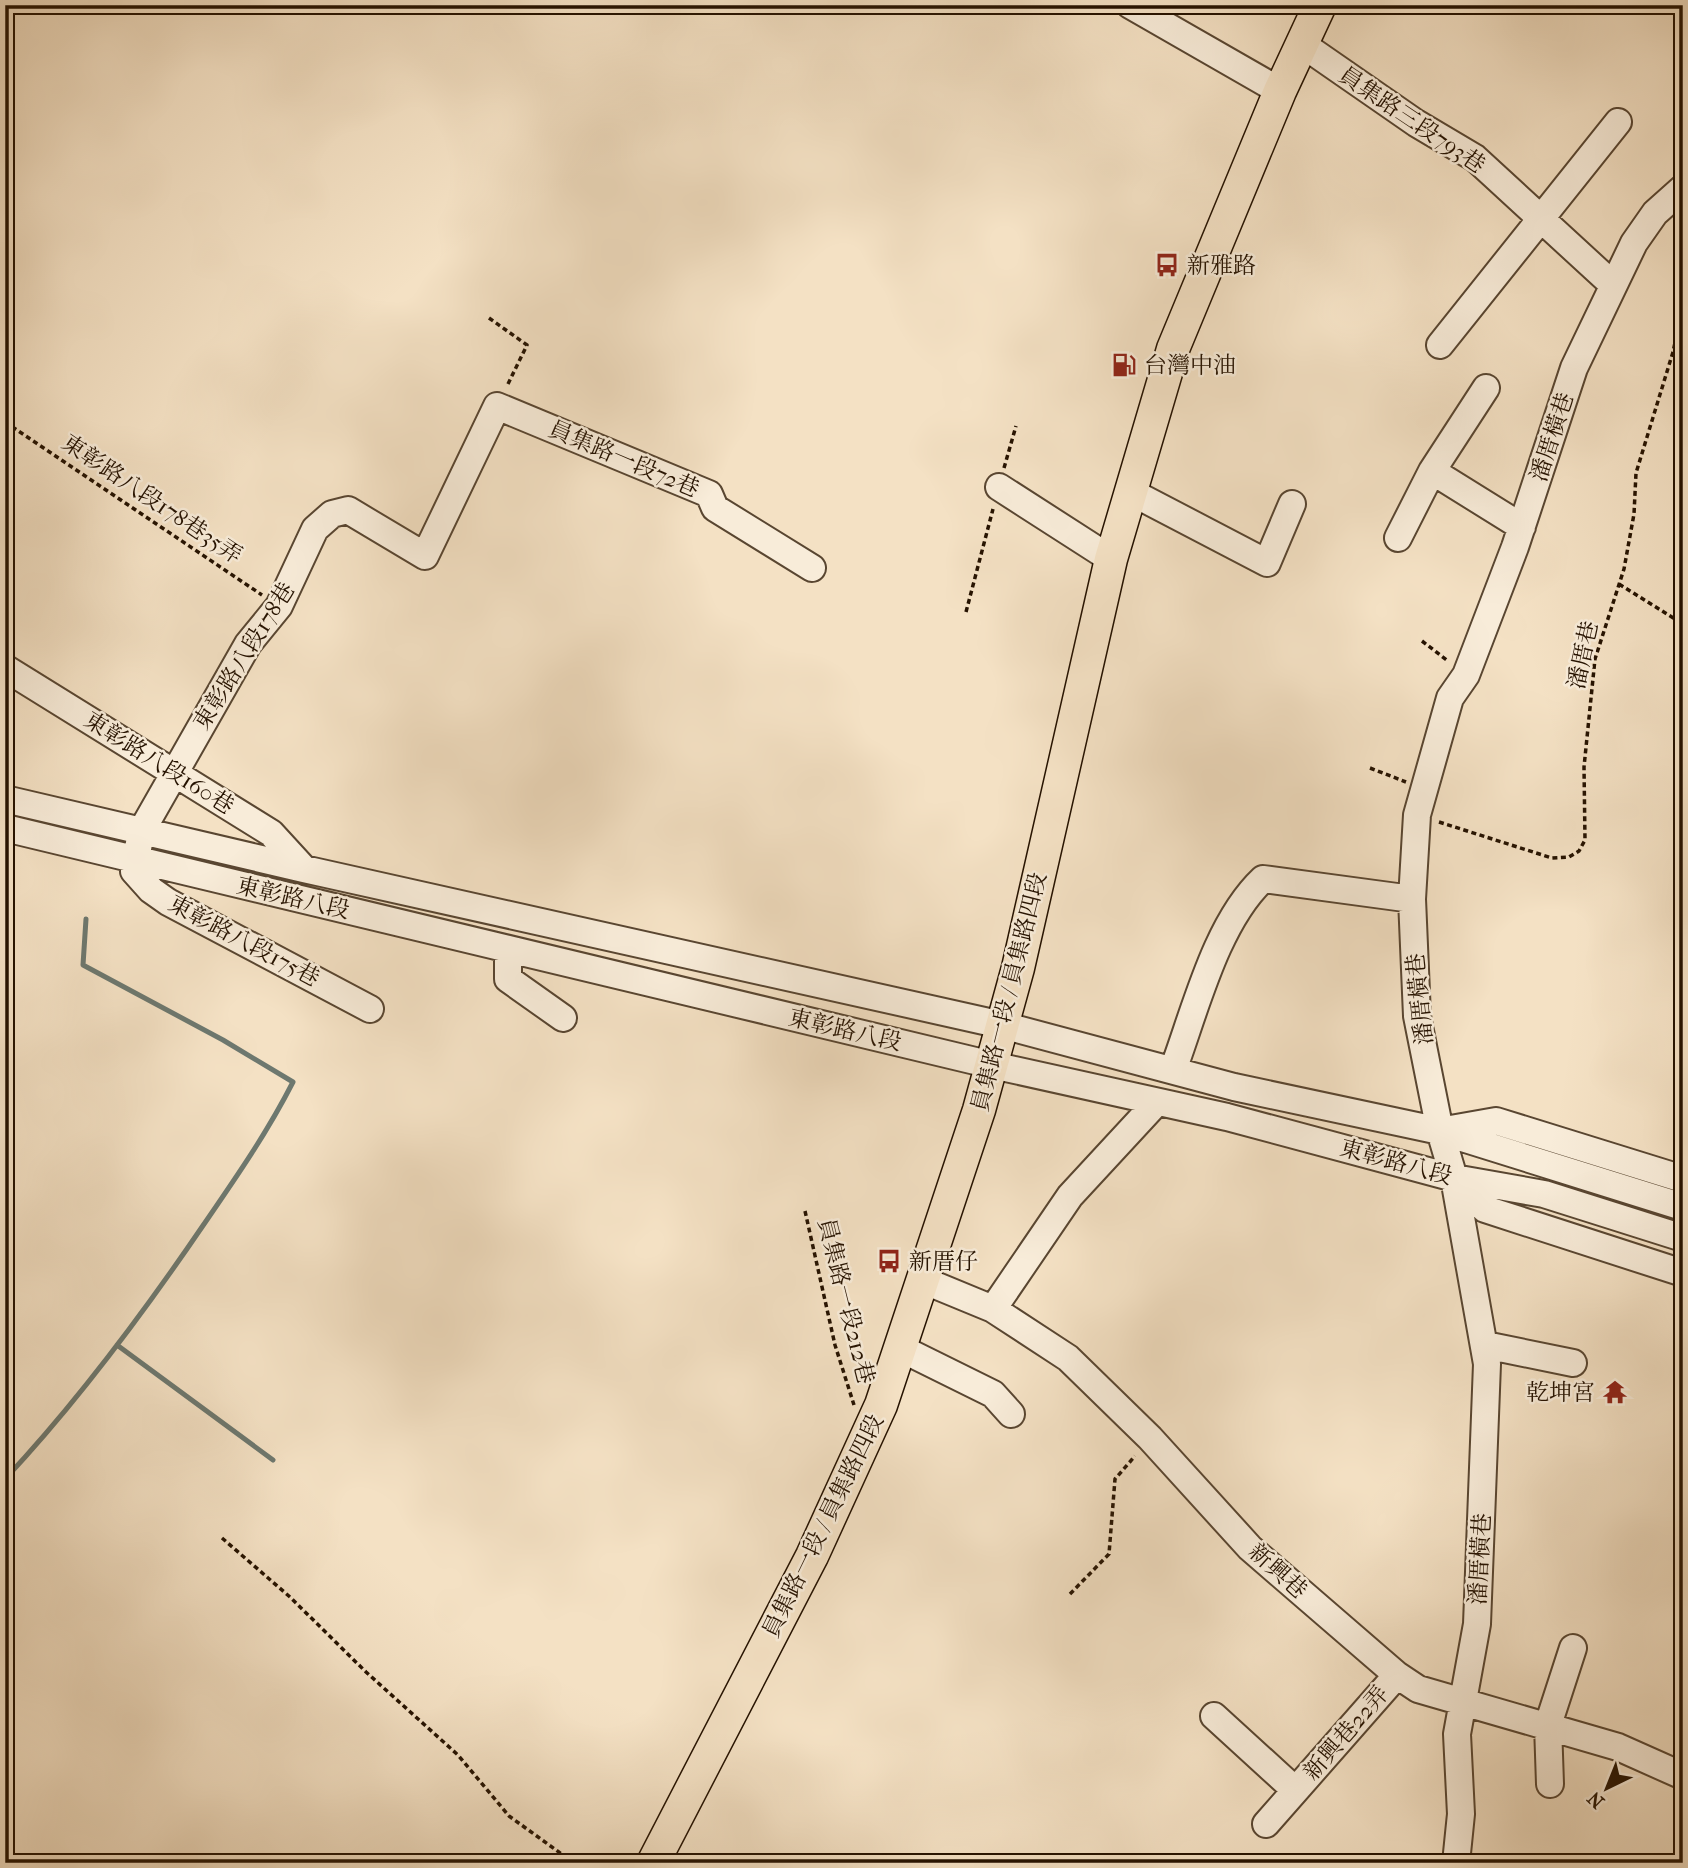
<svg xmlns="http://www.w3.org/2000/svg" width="1688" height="1868" viewBox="0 0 1688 1868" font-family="'IM FELL French Canon','Noto Serif TC',serif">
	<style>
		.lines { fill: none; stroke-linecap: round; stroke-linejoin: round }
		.stream { stroke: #6d786f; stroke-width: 5 }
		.minor-casing { stroke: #594631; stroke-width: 30 }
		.major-casing { stroke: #251200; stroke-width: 35 }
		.path { stroke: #251200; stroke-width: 3.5; stroke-dasharray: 5 3.5; stroke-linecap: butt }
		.minor { stroke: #f8ecd9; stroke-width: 26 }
		.major { stroke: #f4e1c4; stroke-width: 32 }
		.labels { text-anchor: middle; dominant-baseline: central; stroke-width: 5; stroke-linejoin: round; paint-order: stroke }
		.street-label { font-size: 23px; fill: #251200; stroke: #f8ecd9 }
		.poi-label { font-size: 23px; fill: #251200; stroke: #f8ecd9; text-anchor: start }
	</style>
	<rect width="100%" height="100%" fill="#f4e1c4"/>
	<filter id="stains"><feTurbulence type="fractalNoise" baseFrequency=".00286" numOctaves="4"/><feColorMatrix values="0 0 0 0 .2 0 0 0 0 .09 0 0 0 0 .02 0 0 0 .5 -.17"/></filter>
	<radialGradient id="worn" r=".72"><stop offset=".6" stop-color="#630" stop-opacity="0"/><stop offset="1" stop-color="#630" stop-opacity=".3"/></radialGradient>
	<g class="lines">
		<!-- stream -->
		<path class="stream" d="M117,1345l156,115
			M5,1479c73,-78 137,-164 197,-252 33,-48 65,-94 91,-145l-70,-42 -140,-75 3,-46"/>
		<!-- minor casing -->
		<g class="minor-casing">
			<path id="minor" d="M1130,5l150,86
				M1302,44l114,79 59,35 137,126
				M1440,345l178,-223
				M1432,471l90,56
				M999,487l112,72
				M1131,492l136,71 25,-59
				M1398,538l34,-67 54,-83
				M5,668l266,165 33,36
				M5,799l299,70 698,156 232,62 206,44 243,76
				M5,828l987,237 235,52 227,61 90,16 139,44
				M508,949v30l55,39
				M370,1009l-202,-107 -17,-12 -17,-19 7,-39 107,-188 31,-38 36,-77 17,-15 16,-4 77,46 72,-150 212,88 6,14 97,60
				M1173,1070c22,-59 43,-147 90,-191l149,20
				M1445,1130l51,-9 187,58
				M1454,1178l31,31 198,64
				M925,1281l68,28 75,49 82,80 100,110 147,127 21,14 200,58 65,29
				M993,1309l77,-113 86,-93
				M1485,1345l88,18
				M900,1348l93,46 18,20
				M1214,1716l81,74
				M1550,1784l-2,-59 25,-77
				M1266,1824l131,-149
				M1456,1863l5,-49 -4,-80 20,-110 10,-260 -33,-186 -14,-47 -23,-115 -5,-117 5,-84 33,-117 16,-23 49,-128 59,-179 60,-125 21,-30 28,-25"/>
		</g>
		<!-- major casing -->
		<g class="major-casing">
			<path id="major" d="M653,1863l159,-307 69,-151 98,-295 39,-142 93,-409 62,-210 107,-258 40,-86"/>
		</g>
		<!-- path -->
		<path class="path" d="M489,318l38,27 -20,41
			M5,422l257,173
			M1004,468l12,-42
			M1619,584l64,40
			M966,612l27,-103
			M1422,641l26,20
			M1370,768l36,14
			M1439,822l113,36 17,-1 10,-6 6,-11 -1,-73 11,-108 29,-90 10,-55 2,-41 37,-121 10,-47
			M805,1211l30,134 19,60
			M222,1538l68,59 76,75 92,83 51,61 65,47
			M1070,1594l39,-40 6,-75 20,-23
			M1681,1863l2,-5"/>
		<!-- minor -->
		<use href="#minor" class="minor"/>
		<!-- major -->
		<use href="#major" class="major"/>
	</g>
	<!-- icons -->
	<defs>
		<g id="bus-bare" transform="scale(1.89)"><path d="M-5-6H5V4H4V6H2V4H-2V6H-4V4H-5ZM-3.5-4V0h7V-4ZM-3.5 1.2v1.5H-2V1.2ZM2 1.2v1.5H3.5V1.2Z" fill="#8f2418" stroke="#f8ecd9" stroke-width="2.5" paint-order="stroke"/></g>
		<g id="fuel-bare" transform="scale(1.89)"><path d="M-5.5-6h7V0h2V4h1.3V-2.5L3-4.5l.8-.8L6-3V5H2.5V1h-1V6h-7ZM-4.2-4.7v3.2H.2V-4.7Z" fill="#8f2418" stroke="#f8ecd9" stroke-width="2.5" paint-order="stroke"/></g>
		<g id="temple-bare" transform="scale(1.89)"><path d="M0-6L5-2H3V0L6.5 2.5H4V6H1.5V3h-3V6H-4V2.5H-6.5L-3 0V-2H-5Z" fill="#8f2418" stroke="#f8ecd9" stroke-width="2.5" paint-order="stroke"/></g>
	</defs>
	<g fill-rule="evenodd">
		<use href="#bus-bare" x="1167" y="265"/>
		<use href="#fuel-bare" x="1124" y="365"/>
		<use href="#bus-bare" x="889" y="1261"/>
		<use href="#temple-bare" x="1615" y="1392"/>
	</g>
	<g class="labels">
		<!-- street labels -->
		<g class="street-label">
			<text transform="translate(1412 120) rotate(34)">員集路三段793巷</text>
			<text transform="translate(1552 437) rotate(-72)">潘厝橫巷</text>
			<text transform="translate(624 459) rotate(23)">員集路一段72巷</text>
			<text transform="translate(152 499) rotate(34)">東彰路八段178巷35弄</text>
			<text transform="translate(1583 655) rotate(-78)">潘厝巷</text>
			<text transform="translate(244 656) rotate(-58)">東彰路八段178巷</text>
			<text transform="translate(159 763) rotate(32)">東彰路八段160巷</text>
			<text transform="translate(293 898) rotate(13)">東彰路八段</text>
			<text transform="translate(244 941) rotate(28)">東彰路八段175巷</text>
			<text transform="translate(1009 992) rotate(-76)">員集路一段 / 員集路四段</text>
			<text transform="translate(1420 999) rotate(-96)">潘厝橫巷</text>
			<text transform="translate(845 1030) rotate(13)">東彰路八段</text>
			<text transform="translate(1396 1162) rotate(15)">東彰路八段</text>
			<text transform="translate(846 1301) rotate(76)">員集路一段212巷</text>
			<text transform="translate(823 1526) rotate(-64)">員集路一段 / 員集路四段</text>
			<text transform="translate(1480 1559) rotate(-87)">潘厝橫巷</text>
			<text transform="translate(1278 1571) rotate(42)">新興巷</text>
			<text transform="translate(1346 1733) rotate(-49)">新興巷22弄</text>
		</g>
		<!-- poi labels -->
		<g class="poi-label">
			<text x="1187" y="265">新雅路</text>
			<text x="1144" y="365">台灣中油</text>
			<text x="909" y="1261">新厝仔</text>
			<text x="1595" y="1392" text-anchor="end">乾坤宮</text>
		</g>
	</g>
	<!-- margin -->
	<rect width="1688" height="1868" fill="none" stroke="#f4e1c4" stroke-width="28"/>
	<rect x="7" y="7" width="1674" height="1854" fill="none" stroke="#251200" stroke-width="3.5"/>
	<rect x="14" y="14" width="1660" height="1840" fill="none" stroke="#251200" stroke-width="2"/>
	<!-- north arrow -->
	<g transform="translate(1607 1788) rotate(223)" stroke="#f8ecd9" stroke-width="5" paint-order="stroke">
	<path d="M0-5L12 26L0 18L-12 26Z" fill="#251200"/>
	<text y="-10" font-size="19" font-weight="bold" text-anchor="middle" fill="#251200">N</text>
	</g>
	<rect width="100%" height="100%" filter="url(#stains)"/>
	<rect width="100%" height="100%" fill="url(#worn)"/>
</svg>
